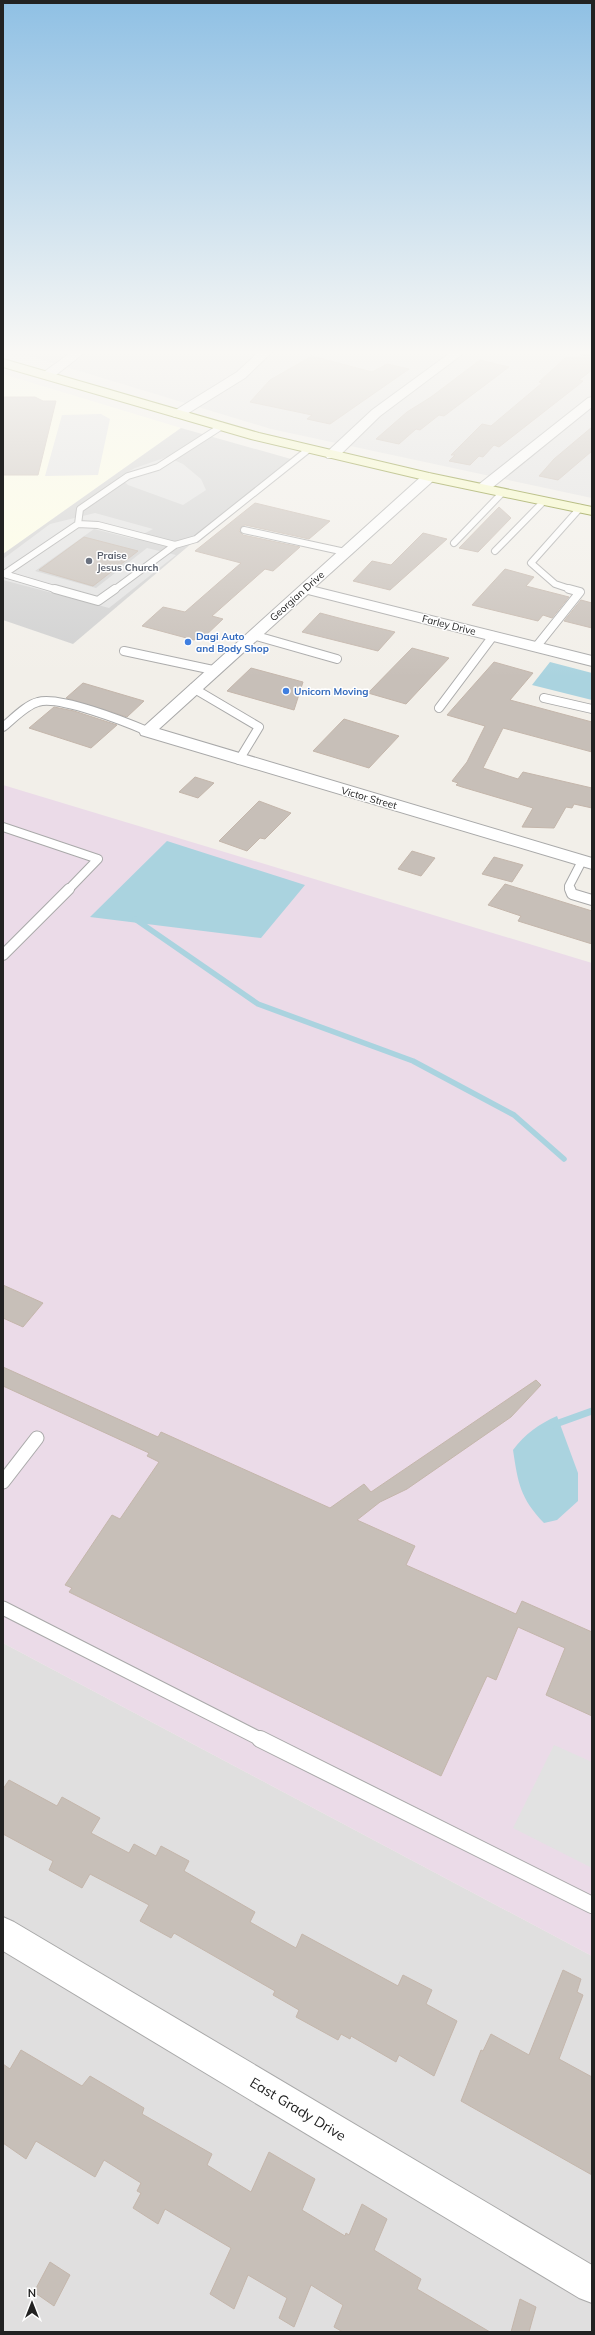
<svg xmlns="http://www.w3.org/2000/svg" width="595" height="2335" viewBox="0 0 595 2335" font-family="Mulish,sans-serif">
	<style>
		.residential { fill: #e0dfdf }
		.industrial { fill: #ebdbe8 }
		.education { fill: #ffffe5 }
		.religious { fill: #d0d0d0 }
		.parking { fill: #e2e2e2 }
		.water { fill: #aad3df }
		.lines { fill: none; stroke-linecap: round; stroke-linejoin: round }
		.stream-far1 { stroke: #aad3df; stroke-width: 5.5 }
		.stream { stroke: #aad3df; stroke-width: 7 }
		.building { fill: #c7bfb8; stroke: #c4b6ab }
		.service-far4-casing { stroke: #a9a9a9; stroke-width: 8 }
		.service-far3-casing { stroke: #a9a9a9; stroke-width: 10 }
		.service-far2-casing { stroke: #a9a9a9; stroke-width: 12 }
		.service-far1-casing { stroke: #a9a9a9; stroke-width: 15 }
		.service-casing { stroke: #a9a9a9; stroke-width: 18 }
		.minor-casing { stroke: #a9a9a9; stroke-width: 2 }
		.secondary-casing { stroke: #707d05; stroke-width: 2 }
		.service-far4 { stroke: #fff; stroke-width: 6 }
		.service-far3 { stroke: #fff; stroke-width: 8 }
		.service-far2 { stroke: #fff; stroke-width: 10 }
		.service-far1 { stroke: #fff; stroke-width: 13 }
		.service { stroke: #fff; stroke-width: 16 }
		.minor { fill: #fff; fill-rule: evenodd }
		.secondary { fill: #f7fabf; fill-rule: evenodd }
		.worship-dot { fill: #6b7280; stroke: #fff; stroke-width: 1.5 }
		.shop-dot { fill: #3f7fe0; stroke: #fff; stroke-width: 1.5 }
		.labels { text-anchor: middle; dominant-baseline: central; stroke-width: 3; stroke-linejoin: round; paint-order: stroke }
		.far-worship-label { font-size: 10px; font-weight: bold; fill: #5b616d; stroke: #fff; text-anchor: start }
		.far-street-label { font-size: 10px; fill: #222; stroke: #fff }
		.far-shop-label { font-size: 10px; font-weight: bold; fill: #366cbe; stroke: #fff; text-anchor: start }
		.near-street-label { font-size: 14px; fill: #222; stroke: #fff }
	</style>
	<rect width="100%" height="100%" fill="#f2efe9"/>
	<!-- residential -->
	<path class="residential" d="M10,350h582v148l-321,-69z
		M3,1643l589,313v376h-589z"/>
	<!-- industrial -->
	<path class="industrial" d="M3,785l589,178v993l-589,-313z"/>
	<!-- education -->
	<path class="education" d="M3,374l178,54 -178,126z"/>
	<!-- religious -->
	<path class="religious" d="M181,428l110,31 -218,185 -70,-24v-66z"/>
	<!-- parking -->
	<path class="parking" d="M101,414l9,5 -12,56 -53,1 17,-61z
		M167,457l16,7 18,15 5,11 -23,15 -55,-20 -9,-8 16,-9z
		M95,513l58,16 -19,10 -40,-10 -59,42 61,17 51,-40 29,7 -67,53 -106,-28v-21l47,-35z
		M554,1745l38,17v106l-79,-40z"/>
	<!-- water -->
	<path class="water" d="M550,662l42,11v27l-60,-15z
		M167,841l138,44 -44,53 -171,-21z
		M557,1416l21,57v28l-21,19 -13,3c-24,-25 -26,-40 -31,-73 12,-16 26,-26 44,-34z"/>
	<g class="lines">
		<!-- stream-far1 -->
		<path class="stream-far1" d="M135,919l123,85 155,57 101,54 50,44"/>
		<!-- stream -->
		<path class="stream" d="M553,1425l39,-14"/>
	</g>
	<!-- building -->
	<path class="building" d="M588,350h4v20l-13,10 4,1 -6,5 -78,61 -5,-2 -11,12 -4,-1 -9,9 -21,-4 6,-6h-4l31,-31 9,2 51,-43 -3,-1 27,-25 12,1z
		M312,356l60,16 15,-8 22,5 -79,55 -23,-5 5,-4 -62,-13 20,-22z
		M480,360l29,7 -65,49 -5,-1 -19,15 -4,-1 -17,15 -23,-5 31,-27 24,-15z
		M3,397h32l8,4h13l-18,74h-35z
		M592,427v24l-34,29 -19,-4 15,-17z
		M255,503l75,18 -21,18 -64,-14 -4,2 -2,4 4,4 57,12 -27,24 -8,-2 -53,47 11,3 -21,20 -5,-1 -3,2 -52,-14 21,-19 22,5 56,-49 -46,-12z
		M499,507l12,11 -33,34 -19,-4z
		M423,533l24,6 -57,51 -37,-9 19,-20 19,4z
		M84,537l54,14 -45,35 -54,-16z
		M505,569l29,8 -8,9 43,11 -17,21 -9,-3 -5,6 -66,-16z
		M581,600l11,3v25l-28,-7z
		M320,613l34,9 41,10 -17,19 -76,-19z
		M412,648l37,10 -43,46 -38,-11z
		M494,662l39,11 -23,27 82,22v30l-89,-24 -20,40 35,11 5,-7 69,16v20l-18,-4 -2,4 -6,-1 -12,21 -32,-1 11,-19 -71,-21 -6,-2 2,-2 -6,-2 15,-19 18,-36 -38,-11z
		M251,668l52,14 -9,28 -67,-19z
		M83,683l61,18 -17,16 -61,-19z
		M54,707l20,4 43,14 -26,23 -62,-20z
		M344,719l55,17 -30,32 -56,-17z
		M195,777l19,6 -16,15 -19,-6z
		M259,801l32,12 -26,26 -5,-1 -13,13 -28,-10z
		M412,851l23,7 -14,18 -23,-7z
		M494,857l29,8 -11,17 -30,-8z
		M505,884l87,27v33l-74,-23 3,-5 -33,-11z
		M3,1285l40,18 -20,24 -20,-9z
		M3,1367l155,70 3,-5 169,76 34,-24 7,8 165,-112 5,5 -30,32 -104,72 -27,13 -23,18 58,26 -9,19 110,49 6,-13 70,31v84l-46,-21 19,-47 -47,-21 -22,53 -9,-4 -46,100 -372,-184 3,-4 -7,-3 47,-70 8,4 39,-57 -12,-6 2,-3 -146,-67z
		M9,1780l48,26 5,-9 38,21 -9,15 38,20 5,-9 22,12 5,-10 28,15 -5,10 71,41 -5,10 46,26 6,-14 96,52 5,-11 29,15 -6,14 31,17 -23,55 -35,-21 -3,7 -45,-26 -1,3 -9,-5 -3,6 -42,-23 3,-7 -26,-15 2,-4 -101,-58 -3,5 -31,-17 9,-16 -17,-9 -42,-22 -8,14 -33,-18 4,-9 -50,-27v-45z
		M563,1970l18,9 -4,13 6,3 -24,64 33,18v98l-131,-74 20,-51 2,1 8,-17 38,21z
		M21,2050l61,36 8,-10 54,32 -2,6 70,40 -5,11 44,27 18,-40 46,27 -13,31 43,26 1,-3 3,2 13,-31 25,15 -13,31 47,29 -4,10 73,43h-147l-9,-5 9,-22 -32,-20 -17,42 -15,-9 8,-20 -39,-23 -14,34 -24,-15 21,-46 -66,-39 -7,15 -25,-16 8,-15 -4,-2 4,-8 -37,-23 -9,17 -59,-36 -10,18 -23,-16v-79l7,5z
		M50,2262l20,13 -16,31 -20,-14z
		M520,2299l16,8 -7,25h-18z"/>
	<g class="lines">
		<!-- service-far4 casing -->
		<g class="service-far4-casing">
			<path id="service-far4" d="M78,524l2,-15 48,-33 30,-9 64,-41
				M244,530l101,22
				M454,543l49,-51
				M175,545l21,-6 113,-90
				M495,551l49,-50
				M58,590l-54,-16 74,-50 20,1 77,20
				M114,590l61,-45
				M573,590l-18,-6 -24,-21 49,-55"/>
		</g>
		<!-- service-far3 casing -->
		<g class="service-far3-casing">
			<path id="service-far3" d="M55,589l43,12 17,-12
				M253,635l84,24
				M536,647l44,-55 -11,-3
				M124,651l89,19
				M193,688l66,39 -20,33
				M544,698l48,11
				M439,708l54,-72
				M3,727c10,-8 23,-22 35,-25 20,-7 88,20 109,29
				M3,827l95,32 -30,31
				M570,890l-1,-4 13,-25"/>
		</g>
		<!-- service-far2 casing -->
		<g class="service-far2-casing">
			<path id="service-far2" d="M570,889l2,5 20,6
				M3,955l66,-66"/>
		</g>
		<!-- service-far1 casing -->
		<g class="service-far1-casing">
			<path id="service-far1" d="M3,1482l34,-44
				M3,1608l259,132"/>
		</g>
		<!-- service casing -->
		<g class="service-casing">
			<path id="service" d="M260,1739l332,166"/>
		</g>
		<!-- minor casing -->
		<g class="minor-casing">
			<path id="minor" d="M74,350h14l-36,28h-8l-2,-3 2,-3z
				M261,350h13l-29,28 -63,39h-8l-2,-3 2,-3 63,-39z
				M454,350h14l-88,66 -43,42h-10l-2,-3 2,-3 45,-42z
				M592,397v10l-104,84h-10l-2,-3 2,-3 110,-87z
				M429,473l7,4 -2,3 -119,107 277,69v10l-284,-72 -149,135 433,129v11l-451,-134 -2,-4 285,-257z
				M3,1917l11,5 578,343v38l-13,-5 -576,-347z"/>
		</g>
		<!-- secondary casing -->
		<g class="secondary-casing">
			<path id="secondary" d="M3,359l256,74 170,40 163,34v8l-163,-34 -178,-42 -248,-72z"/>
		</g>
		<!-- service-far4 -->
		<use href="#service-far4" class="service-far4"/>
		<!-- service-far3 -->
		<use href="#service-far3" class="service-far3"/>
		<!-- service-far2 -->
		<use href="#service-far2" class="service-far2"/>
		<!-- service-far1 -->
		<use href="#service-far1" class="service-far1"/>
		<!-- service -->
		<use href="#service" class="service"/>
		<!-- minor -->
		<use href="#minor" class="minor"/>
		<!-- secondary -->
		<use href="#secondary" class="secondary"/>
	</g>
	<!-- sky -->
	<linearGradient id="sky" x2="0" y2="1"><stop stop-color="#8fc0e4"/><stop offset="0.52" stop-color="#f9f8f5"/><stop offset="1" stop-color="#f9f8f5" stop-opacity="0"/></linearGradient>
	<rect width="595" height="677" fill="url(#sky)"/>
	<!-- markers -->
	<circle class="worship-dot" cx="89" cy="561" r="4"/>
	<g class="shop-dot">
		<circle cx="188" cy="642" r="4"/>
		<circle cx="286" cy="691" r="4"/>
	</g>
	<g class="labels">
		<!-- far-worship labels -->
		<g class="far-worship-label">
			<text x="97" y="555">Praise<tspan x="97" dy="12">Jesus Church</tspan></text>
		</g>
		<!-- far-street labels -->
		<g class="far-street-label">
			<text transform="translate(297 596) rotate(-42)">Georgian Drive</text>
			<text transform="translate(449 625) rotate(14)">Farley Drive</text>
			<text transform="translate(369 798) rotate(16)">Victor Street</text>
		</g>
		<!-- far-shop labels -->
		<g class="far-shop-label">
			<text x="196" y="636">Dagi Auto<tspan x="196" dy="12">and Body Shop</tspan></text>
			<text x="294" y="691">Unicorn Moving</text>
		</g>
		<!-- near-street labels -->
		<g class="near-street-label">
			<text transform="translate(298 2109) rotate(31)">East Grady Drive</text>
		</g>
	</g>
	<!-- border -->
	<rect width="595" height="2335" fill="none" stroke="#222222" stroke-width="8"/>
	<!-- north arrow -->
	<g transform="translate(32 2303)" stroke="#ffffff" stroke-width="3" paint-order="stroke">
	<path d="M0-3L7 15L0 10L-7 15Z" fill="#222222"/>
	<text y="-6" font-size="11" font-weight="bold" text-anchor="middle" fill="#222222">N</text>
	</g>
</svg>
